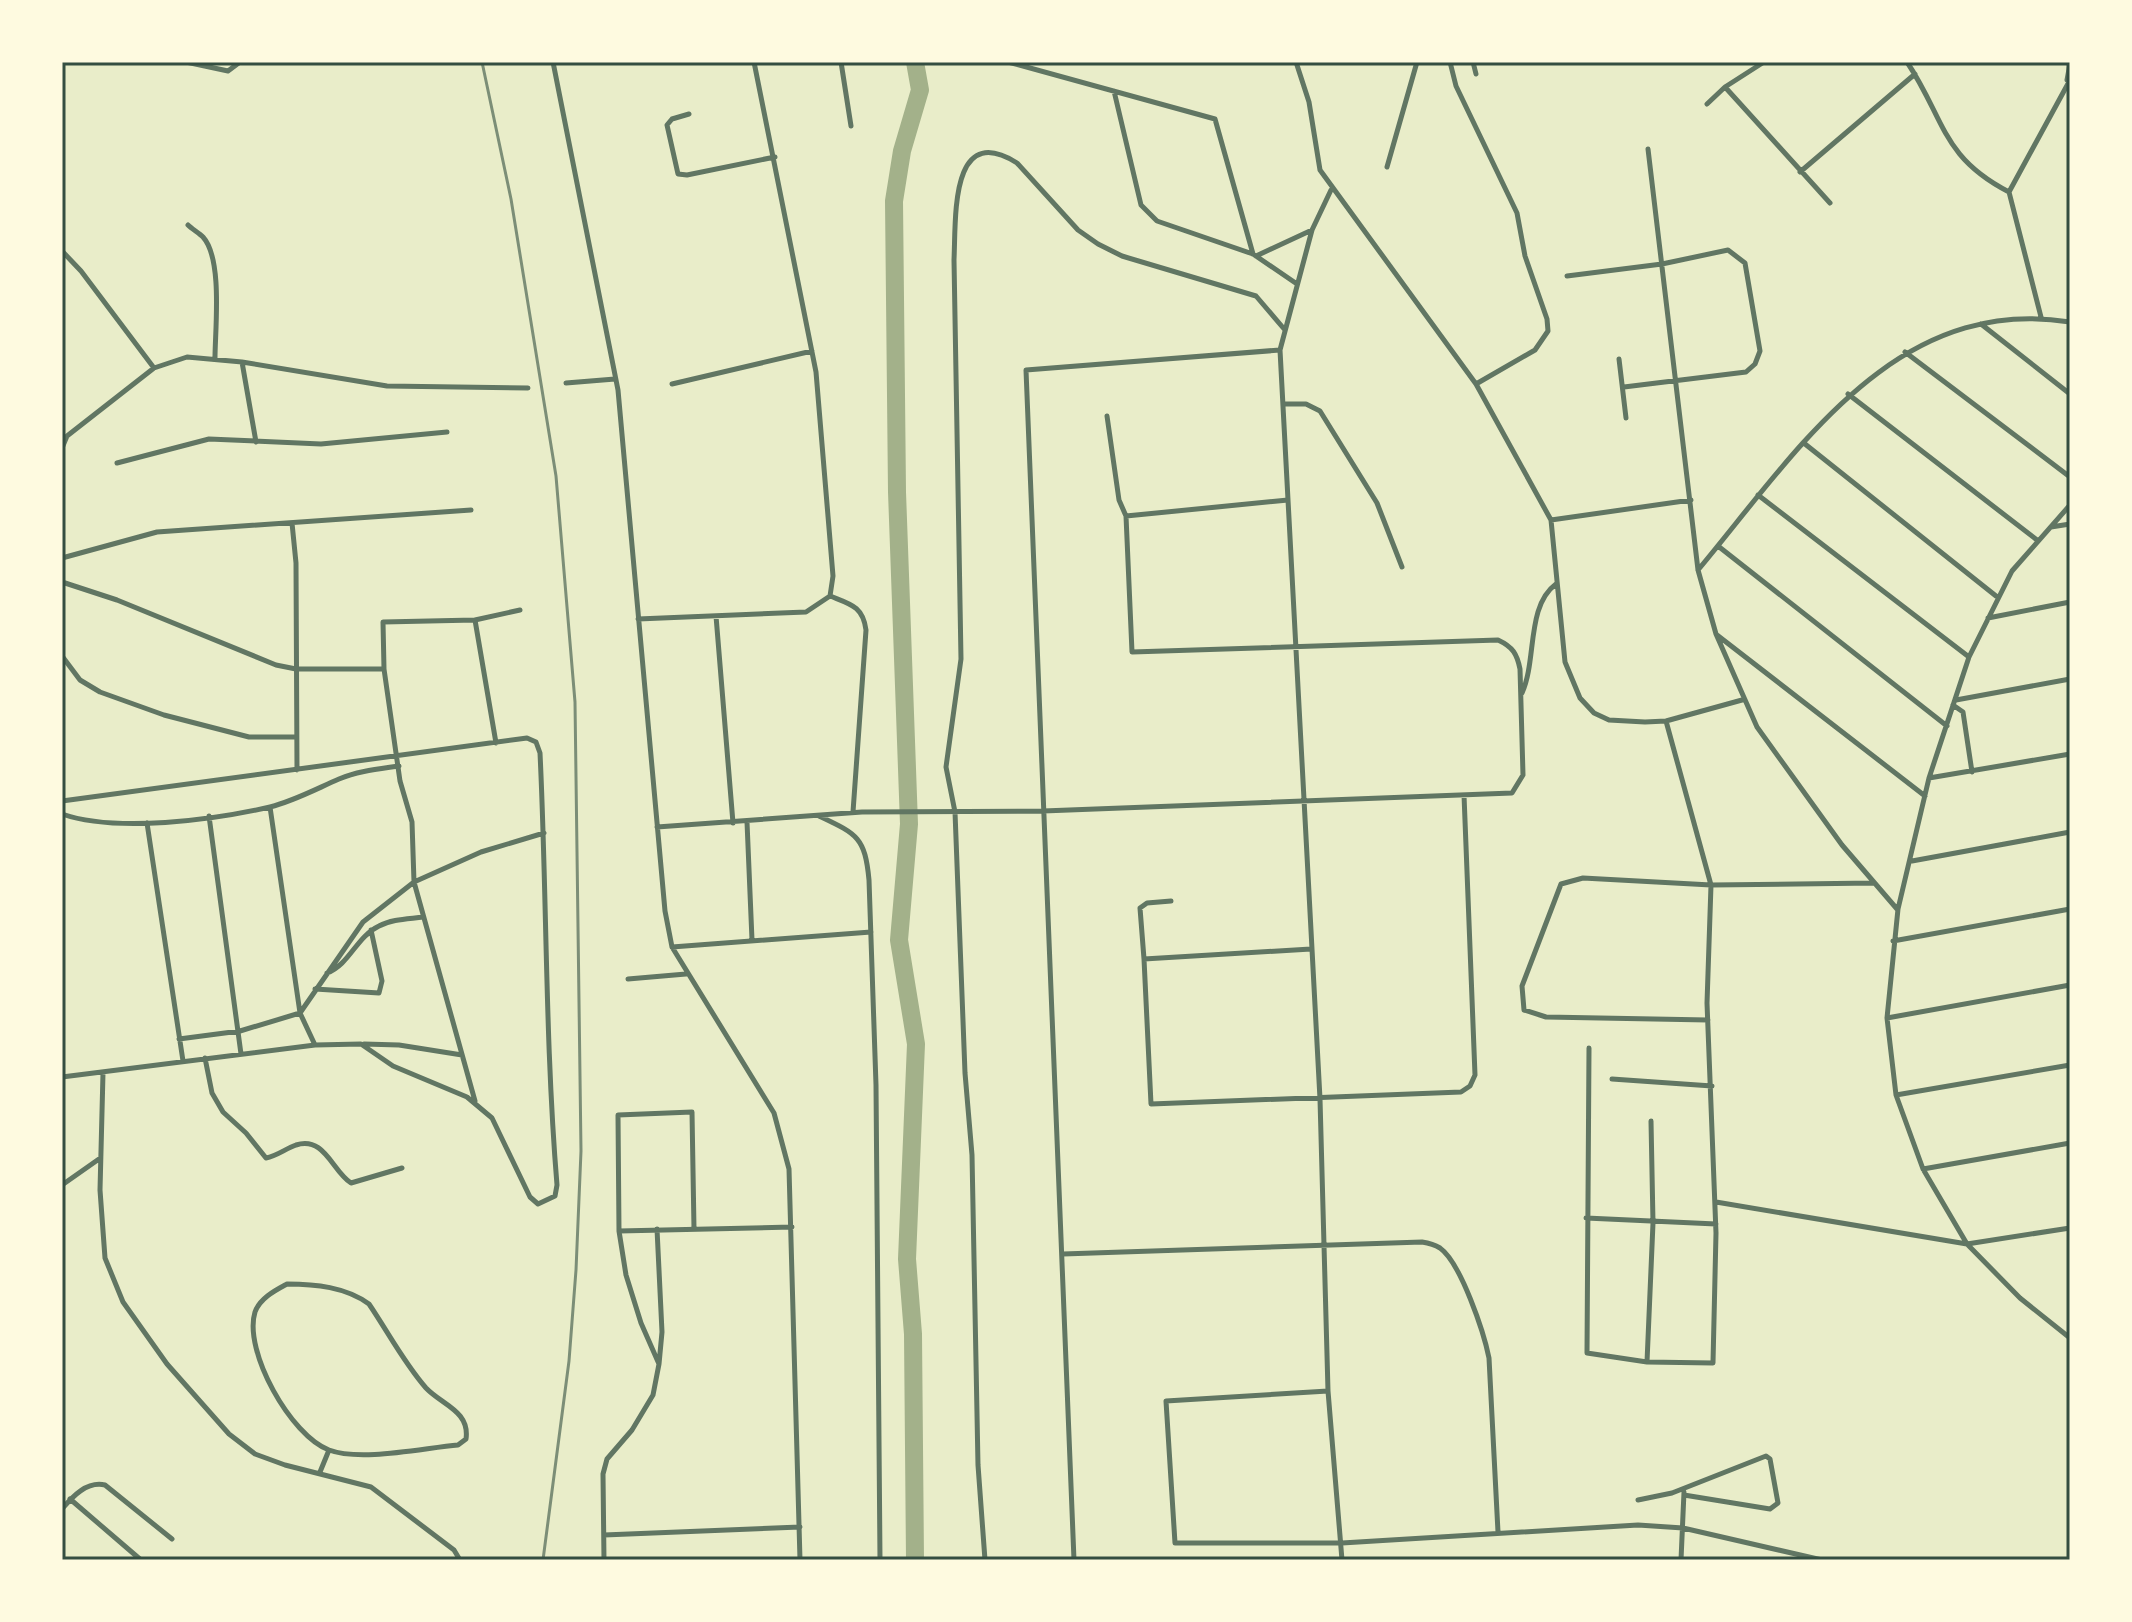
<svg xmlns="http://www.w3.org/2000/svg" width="2132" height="1622" viewBox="0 0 2132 1622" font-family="Roboto,sans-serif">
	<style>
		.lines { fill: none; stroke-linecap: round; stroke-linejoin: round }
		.river { stroke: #a3b18a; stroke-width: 18 }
		.minor { stroke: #617663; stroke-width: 5 }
		.rail { stroke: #7c8e77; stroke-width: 3 }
		.neatline { fill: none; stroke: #344e41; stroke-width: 3 }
	</style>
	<rect width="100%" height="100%" fill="#e9edc9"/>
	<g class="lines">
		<!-- river -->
		<path class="river" d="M915,62l5,28 -18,61 -8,50 3,291 12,332 -10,116 17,104 -9,215 6,75 2,226"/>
		<!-- minor -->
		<path class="minor" d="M186,62l42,9 12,-9
			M553,62l65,328 47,521 7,36 102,166 15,56 11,391
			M754,62l62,310 17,204 -3,20
			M841,62l10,64
			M1008,62l207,57 38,135
			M1296,62l13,40 11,68 156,214 75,136 14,142 15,36 14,15 15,7 36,2 21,-1 76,-21
			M1450,62l6,24 61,127 8,43 22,63 1,12 -13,19 -59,34
			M1473,62l3,12
			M1907,62c38,57 34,95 102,130
			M2067,80l3,-16
			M1725,87l105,116
			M1114,91l27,114 16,16 96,33 44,30
			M1707,104l18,-17 39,-25
			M689,114l-17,5 -5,6 11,49 9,1 88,-18
			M1648,149l50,421 18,64 41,93 85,118 55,64
			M1387,167l30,-105
			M1800,172l115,-98
			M1331,190l-19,40 -32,120 40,749 8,292 14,169
			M188,225c4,4 11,8 15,12 20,22 12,93 12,121
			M62,251l19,20 73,97
			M1256,256l56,-26
			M1567,276l95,-12 66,-14 17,13 15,88 -5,13 -9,8 -122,15
			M2041,317l-32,-125 61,-112
			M1981,324l89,70
			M1905,352l165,125
			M1619,359l7,59
			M242,362l14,80
			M566,383l49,-4
			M672,384l140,-33
			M1848,394l189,146
			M1283,404h23l14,7 57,92 25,64
			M1107,416l12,84 7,16
			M1805,444l191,152
			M62,448l5,-12 87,-68 33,-11 55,5 145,24 141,2
			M117,463l92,-24 112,5 126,-12
			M1758,495l211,162
			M2070,505l-58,66 -43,86 -40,121 -31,131 -11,109 9,77 27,74 44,75 53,54 50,40
			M1551,520l140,-20
			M292,523l4,40 1,207
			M2051,527l19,-3
			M1718,546l229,180
			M62,558l95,-26 314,-22
			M1698,570c98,-117 196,-276 372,-248
			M62,582l55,18 159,65 20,4h88
			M830,596c20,8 33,10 36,34l-13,182
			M716,616l17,207
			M1988,618l82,-16
			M638,619l168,-7 24,-16
			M475,620l45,-10
			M1717,635l208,161
			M62,656l18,24 20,12 64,23 85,22h46
			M1522,693c15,-33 4,-87 34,-109
			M1956,700l114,-21
			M1953,705l10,7 9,60
			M496,743l-21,-123 -92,2 1,47 16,112 12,41 2,60 67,-30 63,-19
			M1929,778l141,-24
			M62,801l465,-63 9,4 4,11c7,144 5,288 17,432l-2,11 -17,8 -8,-7 -38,-79 -25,-21 -74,-31 -32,-22 -46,1 -253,32
			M62,814c55,19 151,6 208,-7 24,-6 46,-18 69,-28 19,-8 40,-10 60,-13
			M209,816l32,238
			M819,816c38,18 46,21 50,64l7,205 4,475
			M747,822l5,118
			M147,823l36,238
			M657,827l205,-15 181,-1 469,-18 11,-18 -3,-106c-3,-15 -7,-22 -22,-29l-366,12 -6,-136 162,-16
			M1912,861l158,-29
			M1893,941l177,-32
			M672,947l199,-15
			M1311,949l-167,10 7,145 310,-12 9,-6 5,-11 -11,-280
			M1144,959l-4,-51 7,-5 24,-2
			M327,973c23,-9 29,-36 52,-47 13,-7 29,-7 44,-9
			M628,979l58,-5
			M315,989l64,4 3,-12 -11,-51
			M1887,1018l183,-33
			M1708,1020l-162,-3 -22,-7 -2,-24 39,-102 22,-6 128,7 163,-2
			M179,1039l61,-8 60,-18 -30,-206
			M364,1044l35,1 63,10
			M315,1045l-15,-32 63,-91 51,-40 61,219
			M1589,1048l-2,305 60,9 66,1 3,-130 -9,-230 4,-118 -45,-164
			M205,1058l7,35 11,19 23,21 20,25c11,-2 19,-9 30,-13 29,-9 36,26 55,38l51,-15
			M103,1073l-3,117 5,68 18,44 44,62 62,70 26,20 30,11 86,22 83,63 6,10
			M1612,1079l100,7
			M1896,1095l174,-30
			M1923,1169l147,-26
			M62,1185l37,-26
			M1716,1202l251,42 103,-16
			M1586,1218l130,6
			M657,1229l5,103 -3,32
			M619,1231l173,-4
			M1063,1254l359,-12c6,1 13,3 18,6 21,15 44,85 49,110l9,174
			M287,1284c28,0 59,3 82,20 19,28 35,59 57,84 16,17 44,23 40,51l-8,6c-35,3 -97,17 -129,5 -38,-14 -86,-99 -74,-138 5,-14 21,-22 32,-28z
			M1647,1362l6,-139 -2,-102
			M1328,1391l-162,10 9,142h167l296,-18 45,3 139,32
			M320,1472l9,-22
			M70,1499l71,61
			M1638,1500l34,-7 94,-37 4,3 8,44 -8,6 -86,-14
			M62,1509c11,-13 25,-28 43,-24l67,54
			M604,1535l196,-8
			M604,1560l-1,-86 4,-15 25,-29 21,-35 6,-31 -18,-41 -15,-48 -7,-44 -1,-116 74,-3 2,117
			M985,1560l-7,-95 -6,-310 -7,-82 -10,-261 -9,-45 15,-108 -7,-399c2,-43 -4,-139 63,-97l61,67 20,14 24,12 134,40 29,34
			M1074,1560l-48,-1190 254,-20
			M1681,1560l3,-68"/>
		<!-- rail -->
		<path class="rail" d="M482,62l29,137 45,277 19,226 6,449 -5,119 -7,91 -26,199"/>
	</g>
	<!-- border -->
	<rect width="2132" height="1622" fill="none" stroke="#fefae0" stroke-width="128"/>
	<rect x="64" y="64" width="2004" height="1494" class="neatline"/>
</svg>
